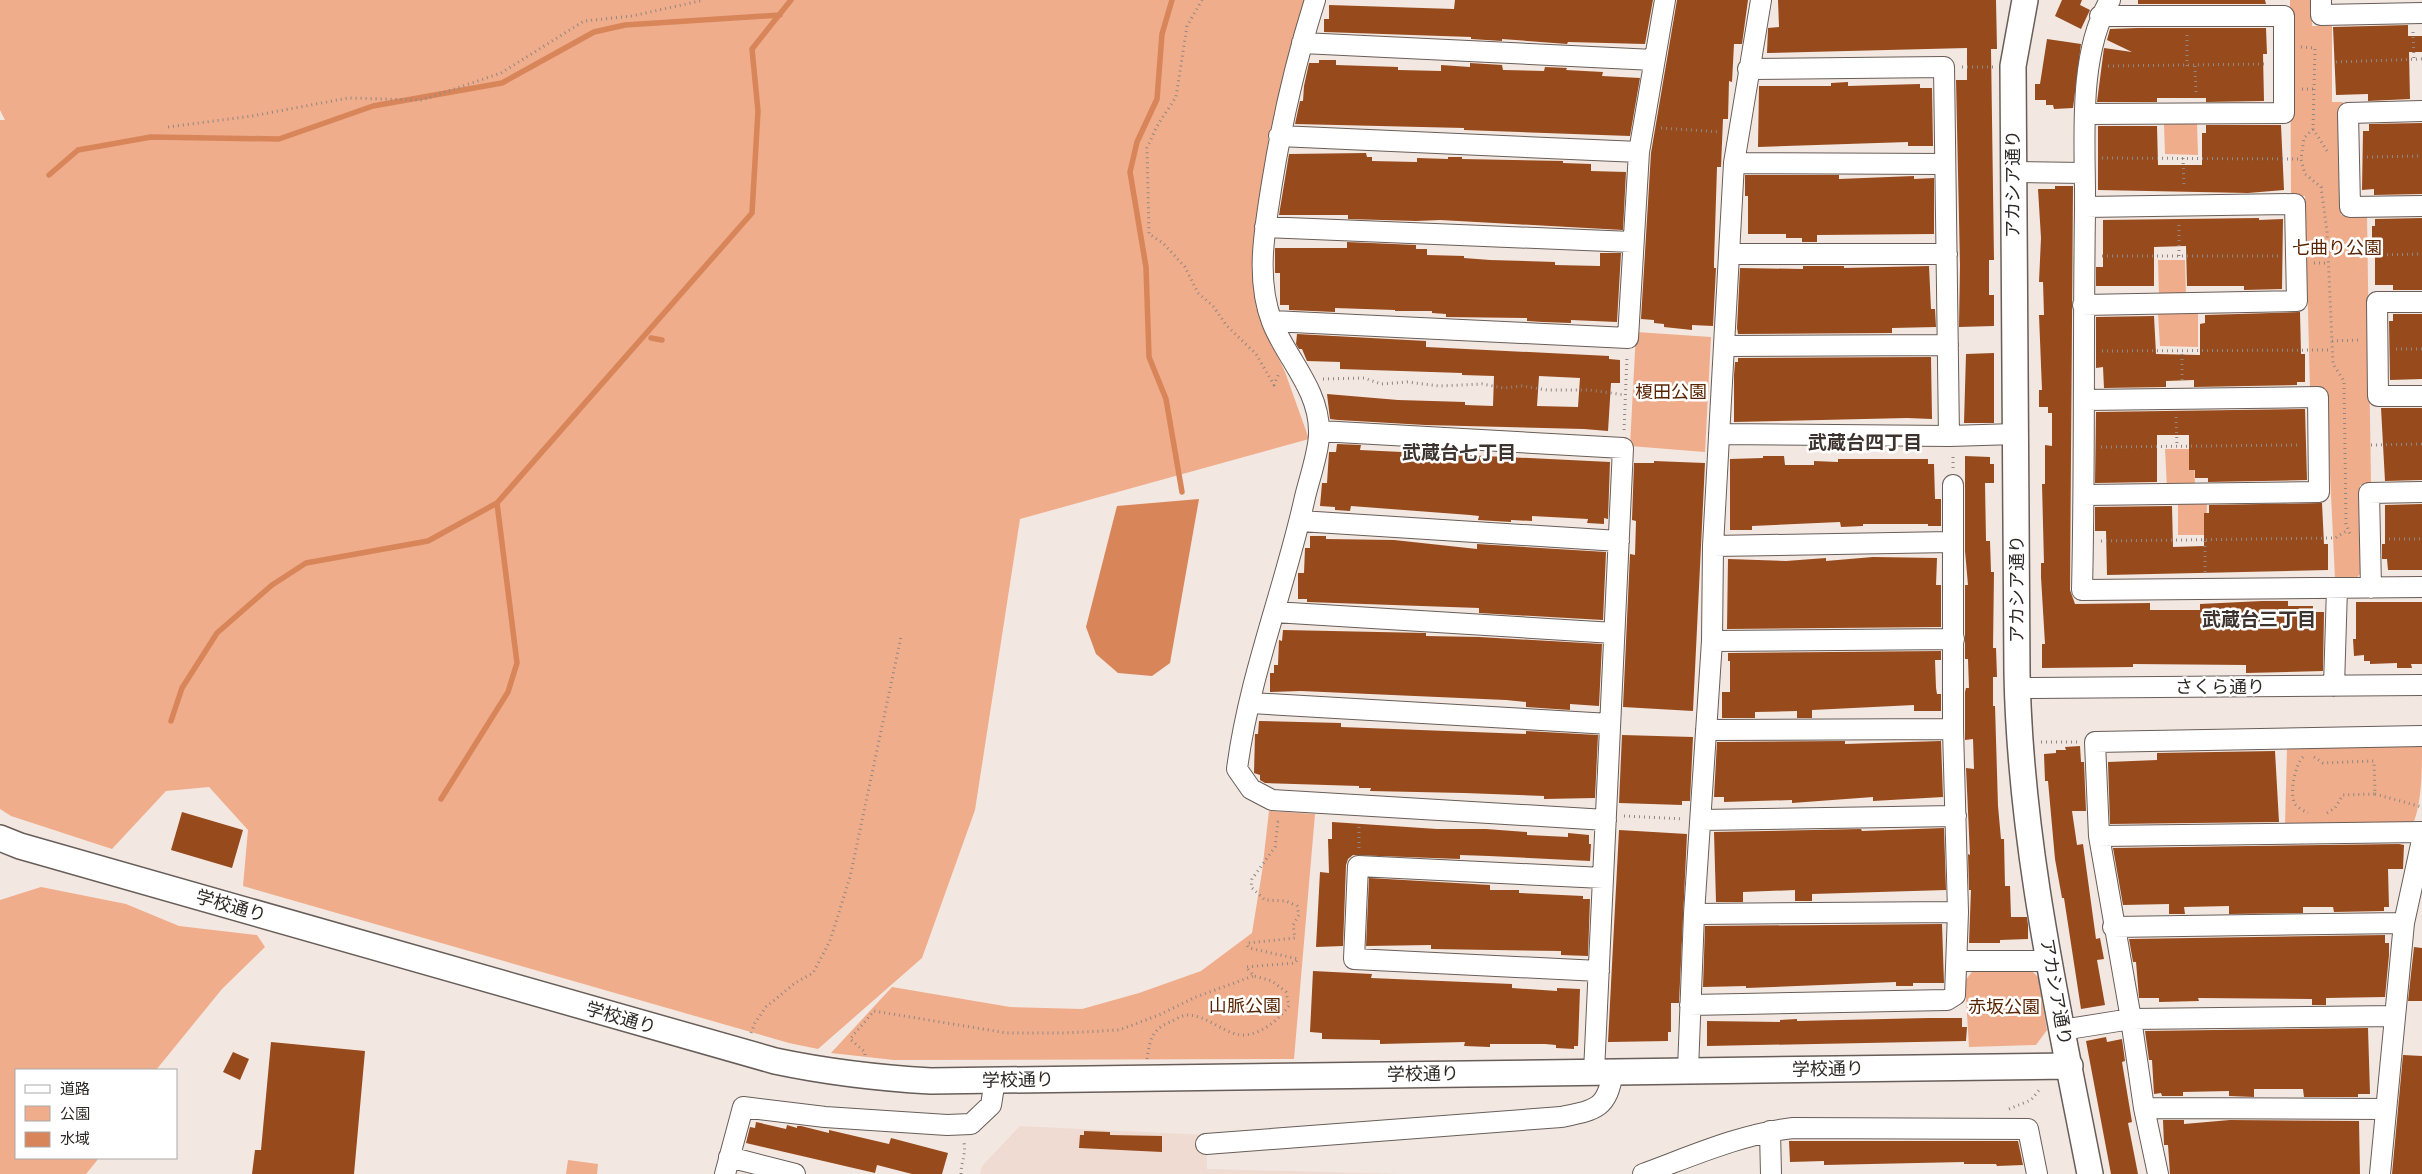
<svg xmlns="http://www.w3.org/2000/svg" width="2422" height="1174" viewBox="0 0 2422 1174" font-family="'DM Sans','Noto Sans JP',sans-serif">
	<style>
		.built { fill: #efdbd2 }
		.green { fill: #efad8b }
		.water { fill: #d8855a }
		.lines { fill: none; stroke-linecap: round; stroke-linejoin: round }
		.stream { stroke: #d8855a; stroke-width: 5.5 }
		.building { fill: #974a1c; fill-rule: evenodd }
		.minor-casing { stroke: #685d58; stroke-width: 22 }
		.tertiary-casing { stroke: #685d58; stroke-width: 28 }
		.path { stroke: #908783; stroke-width: 3; stroke-dasharray: 1 4; stroke-linecap: butt }
		.minor { stroke: #fff; stroke-width: 20 }
		.tertiary { stroke: #fff; stroke-width: 25 }
		.labels { text-anchor: middle; dominant-baseline: central; stroke-width: 5; stroke-linejoin: round; paint-order: stroke }
		.street-label { font-size: 18px; fill: #2e2927; stroke: #fff }
		.park-label { font-size: 18px; fill: #5a2503; stroke: #fff }
		.neighbourhood-label { font-size: 19px; font-weight: bold; fill: #3d342f; stroke: #fff }
	</style>
	<rect width="100%" height="100%" fill="#f3e7e1"/>
	<!-- built -->
	<path class="built" d="M1020,1126l186,9 1,34 197,5h-424l2,-8z"/>
	<!-- green -->
	<path class="green" d="M0,0h1306l-37,134 -15,145 6,40 25,53 24,67 -289,80 -45,291 -53,148 -104,91 -29,-6 -546,-157 5,-56 -39,-43 -43,4 -54,58 -101,-33 -11,-7v-689h5l-5,-10z
		M2290,0h22v26h20v76h11l-2,113h26l4,269 -11,1 2,86 -6,8h-21l-9,-190h-16l-5,-193h-14z
		M2197,123l1,32 -33,-1 -1,-30z
		M2158,260h27l1,36h-27z
		M2158,313h40v34l-38,-1z
		M1636,332l75,5 -6,115 -75,-6z
		M2165,449h29l1,40 -28,-1z
		M2178,503h29l-1,32h-28z
		M2422,745c0,26 0,60 -10,81l-127,-1 2,-77z
		M1269,811l46,3 -21,245 -400,1 -63,-7 61,-66 118,20 72,2 57,-16 62,-22 51,-38 10,-61z
		M41,887l85,17 53,22 78,9 8,12 -43,42 -66,81h-140v88h83l-13,16h-86v-274z
		M1974,969l57,1 7,7 9,53 -11,15 -67,2 -4,-66z
		M568,1160l30,4 -1,10h-31z"/>
	<!-- water -->
	<path class="water" d="M1199,499l-29,164 -18,13 -34,-3 -22,-19 -10,-27 31,-121z"/>
	<g class="lines">
		<!-- stream -->
		<path class="stream" d="M1172,0l-10,34 -5,65 -20,43 -7,30 16,95 3,90 17,42 16,93
			M49,175l29,-25 73,-13 128,2 94,-33 129,-23 92,-51 31,-7 155,-10
			M651,338l11,2
			M171,721l11,-33 35,-55 55,-48 34,-22 122,-22 69,-38 255,-290 6,-102 -6,-62 39,-49
			M441,799l67,-107 9,-29 -20,-160"/>
	</g>
	<!-- building -->
	<path class="building" d="M1455,0h198l-8,44 -77,-2 -1,2 -65,-5v2l-31,-2v-2l-147,-5v-13h5v-14l125,4z
		M1677,0h71l-6,44h-8l-2,38 -3,-1 -1,38h-5l-2,48h-4l-3,95v6h2l-3,58 -21,-1v5l-28,-3v-3l-10,-1v-3l-13,-1 10,-166z
		M1778,0h218l1,49h-6l3,211h-5v35h5v31l-35,1 1,-62 -4,-185h11v-32l-200,5 1,-25 11,-1z
		M2062,0h20l-2,5 10,5 -9,19 -26,-13z
		M2138,0h127l1,4h-128z
		M2408,25v11h14v16h-13l1,47 -42,2v-7l-32,1 -3,-68z
		M2138,28h128l1,26h-4l1,47 -58,1v-4h-49v4h-60l7,-54 28,4 -25,-12 3,-11z
		M2047,39l34,5 -8,64 -19,1 -1,-4h-7v-5h-11v-16h5z
		M1319,60h17v5l62,2v3l43,1v-6l29,2v-4l32,2 1,5 41,1 1,-4 22,1 -1,2 37,2 -1,4 38,2 -10,58 -166,-6v-2l-169,-4 5,-23h3l1,-15 5,-23h10z
		M1848,82v4l72,-2v4h12l1,58h-25v-4l-150,5 1,-61h72v-3z
		M2422,123v71l-48,1v-6l-12,1 1,-59h6v-7z
		M2206,125h75l3,65 -36,3 -150,-3v-64h59l1,39h44v-32h4z
		M1366,153l1,4h5v4l45,1v-4l31,1v-2h14v2l101,2v2l28,1v7l35,1 -3,58 -183,-10 -24,1 -68,-2v-4h-69l10,-61z
		M1745,175h94v4l75,-3v3l20,-1v56l-117,1v7h-15v-4h-16v-4h-38v-38h-3z
		M2055,186h18l-3,404 5,14 75,-1v7h50v-6l62,-3h26v5h25v6h11l-1,59 -77,2v-8l-113,-1v3l-91,1v-24h3l-4,-67v-14h3l-2,-79h3v-39l7,1v-33h-4v-6h-9v-17h3l-3,-75h5l-1,-33h-4l2,-44 -3,-49h17z
		M2259,218v2l24,-1 -1,70 -38,1v-4h-57l-1,-40 -32,1v39h-58v-19h7v-47z
		M2422,218v72h-29v-5h-18v-40h-3v-19h3v-7z
		M1347,242l69,3v4h11v6l37,1v2l26,2 65,2v3l45,1v-13h21l-4,69 -46,-2v3l-28,-1 -16,-1v-3l-81,-1v-3l-14,-1v-2h-37v-1l-60,-2v4l-46,-2v-5h-9v-32h-5v-25h72z
		M1803,266h41v2l85,-2 2,43h4l1,18 -44,1v5l-154,1 -1,-6 3,-60 63,1z
		M2300,312l1,42h4v28h-8v3l-103,2v-7l-28,1v6l-62,1 -1,-21 -7,1v-51l58,-1 2,38 44,1v-31l5,-1v-8z
		M2393,314h29v65l-32,1 -1,-59h4z
		M1297,334l129,7v6l183,9v3l11,1v23h-9l-3,48 -24,-2 -159,-4 -87,-5 -8,-1 -3,-25 71,6 67,2v3l28,1 1,-30 -32,-1v-2l-122,-4v-7l-33,-1 -5,-12h-3l-3,-5zM1539,376l41,2 -2,29 -41,-1z
		M1994,353v70h-30l2,-69z
		M1931,357l1,62 -25,-1 -173,4v-47l1,-13h3v-4z
		M2381,408h41v72l-37,1z
		M2305,409l2,71 -99,2v-4h-13v-8h-6v-35h-32v47l-62,1 1,-71z
		M1337,444l24,1 -1,5 250,12 -2,57 -4,-1v6l-17,-1 1,-4 -56,-3v5l-21,-1v2l-33,-2 1,-4 -9,-1 -119,-9 -1,5 -15,-1v-3l-15,-1 2,-23h5l2,-31h7z
		M1763,456h21l1,9h29v-4l24,1v-3h90v5h6l1,35h6v27h-13v-2h-65v2l-22,1 -1,-5 -88,4v4h-22v-71l33,-1z
		M1965,456l25,1v7h4v19h-9l1,58h4l1,31h3l-1,76h3l1,29h-4v29h2l3,100 3,33h3l1,47h5l1,31h16l1,8v14l-28,1v3h-31l2,-53h-2l-1,-36 2,1 -4,-87 8,1 -1,-30 -8,1v-48l1,-4h3l-1,-29h-3v-74h3l-3,-34z
		M1654,461l51,2 -12,248 -70,-4 7,-153 5,1 1,-34 -4,-1 2,-57h20z
		M2322,503l2,41h4v26l-221,5 -1,-44h-11v-24l77,-1 1,41 31,-1v-33h5v-8z
		M2422,504v66h-34l-1,-11h-5v-15h3v-39z
		M1310,536h16v3l68,1 83,9v-5l129,8 -3,68 -124,-7v-5l-172,-6v-3h-9v-26h6l1,-25h5z
		M1873,557l64,1 -1,27h5v42l-214,2 1,-70 58,2 40,-3v3z
		M2356,602h66v62h-11l1,4h-15v-5l-27,1v-3h-6v-6l-10,1 -1,-17h3z
		M1283,630l143,3v3l53,1 123,7 -3,62 -29,-2v6l-44,-3v-5l-20,-2 -205,-9 -31,1v-19h4v-8h4l1,-25 3,1z
		M1941,651v9h-6l1,28 1,6h4v17h-27v-6l-102,5v8h-15v-7l-42,1v6h-33v-26h8v-31h-2v-8z
		M1259,721l82,2v4l185,7v-3l72,4 -3,63 -51,1v-3l-80,-3 -94,-2 1,-3h-12v-2l-94,-3 -5,-3v-5l-6,-2 1,-39h3z
		M1622,735l71,2 -3,64h-8v4l-63,-2z
		M1845,741v3l96,-3 2,56 -70,4v-4l-81,6v-3l-68,2v-5h-10l3,-55z
		M2080,746l1,16h3l2,49h-14l5,34 6,-1 13,95 4,-1 4,21 -7,1 8,45 -24,4 -17,-111h-2l-7,-39 -7,-78h-3l-1,-27 12,-1v-3h10l-1,-3z
		M2275,751l4,71 -169,2 -2,-62 49,-2v-7z
		M182,812l61,18 -11,38 -61,-18z
		M1332,822l105,7h49l41,3v3l41,2v-4l21,2v9h2l-1,17 -101,-5 -29,-1v4l-107,-4 -5,4 -2,6 -3,81 -27,1 4,-75 9,1 -1,-34h4z
		M1944,828l2,62 -134,4v7h-17v-11l-52,2v10h-27l-2,-70 147,-3 1,2z
		M1619,830l68,4 -8,169h-8v29h-3v9l-60,1z
		M2399,844l5,1 -1,24h-15l1,38h-5v4l-50,1 -1,-5h-30v6l-74,1v-8l-45,1 1,7h-16v-10l-46,1 -10,-57z
		M1369,878l121,7v5h29v3l64,3v3h7l-2,57 -27,-1v-4l-130,-2v-4l-65,1z
		M1942,924l2,59h-31v3h-17v-4l-150,6v-2l-43,1 2,-61z
		M2385,935v8h4v12l-4,42 -59,1v7h-14v-6l-114,-1 1,3 -40,1v-4h-20l-3,-36h-3l-4,-23z
		M2414,947l8,1v53h-14z
		M1313,971l59,3 -1,4 141,6v4l45,3v-3l23,1 -2,57h-4v3l-18,-1v-3l-11,-1h-55v3l-26,-1 1,-4 -85,2v-4l-58,-1v-6l-12,-1z
		M1929,1018h33v9h5l-1,14 -259,5v-25l73,1v-2l17,-1v2z
		M2368,1028l2,66h-12v3h-54l-1,-8h-49v8l-25,-1v-5l-46,1v4h-21l-1,-3 -7,1 -2,-34h-3l-4,-29z
		M2106,1037l1,5 15,-3 3,22 -3,1 10,60 -4,1 10,51h-27l-25,-133z
		M271,1042l94,9 -11,123h-102l3,-24h6z
		M233,1052l16,7 -9,21 -17,-8z
		M2403,1055l19,1v118h-30z
		M2163,1120h21v4l46,-4 129,1 1,53h-190l-2,-29h-4z
		M756,1122l30,7 1,-4 10,3v-2h4l28,7v-3l60,14 2,-6 57,15 -6,21h-30l-35,-9 -2,8 -129,-30 4,-16 5,1z
		M1084,1131l26,1v3l52,1v16l-83,-4 1,-13h4z
		M1789,1141h229l5,24 -26,1 -1,-2h-32v-2l-140,3v-4l-34,1z"/>
	<g class="lines">
		<!-- minor casing -->
		<g class="minor-casing">
			<path id="minor" d="M1315,0c-19,60 -33,121 -43,183 -7,45 -17,95 0,139 14,36 47,67 47,109 1,17 -10,49 -14,66 -20,91 -56,179 -68,272l14,20 21,11 334,20
				M2110,0c-34,58 -24,146 -25,211 -2,127 0,253 -3,379l340,-3
				M2321,0v15l101,-2
				M1302,43l352,17
				M1748,69l196,-2 5,369
				M2422,111l-74,2 2,94 72,-1
				M2086,114l198,-1v-97h-184
				M1279,136l360,16
				M1734,163l211,1
				M2013,172l71,1
				M1265,227l367,15
				M1730,254h217
				M2422,302h-45l1,94h44
				M2083,305l214,-4 -2,-97 -210,3
				M1272,321l356,17 11,-186 26,-152
				M1724,346l224,-1
				M1320,431l303,17 -29,624
				M1719,434l230,2 67,-2
				M2084,495l235,-3 -1,-95 -233,3
				M1300,521l319,20
				M1713,546l238,-4
				M2371,588l-2,-95 53,-1
				M1274,612l340,21
				M1712,641l242,-2
				M2334,686l3,-98
				M2018,688l404,-3
				M1251,703l359,21
				M1706,730l247,-1
				M1701,820l255,-4
				M2099,836l323,-4
				M1694,914l264,-2
				M2113,927l291,-4
				M1957,961h93
				M1599,971l-245,-12 4,-93 245,12
				M1690,1005l257,-5 8,-5 3,-83 -5,-183v-244
				M2062,1030l69,-11 264,-3
				M1688,1070l6,-156 18,-273 1,-95 21,-383 27,-163
				M2144,1108l242,1
				M1770,1131l1,43
				M1206,1144l355,-27c35,-7 46,-8 52,-45
				M729,1157l66,17
				M725,1174l18,-67 82,10 122,8 24,-1 20,-19 4,-25
				M1643,1174c49,-18 98,-40 150,-46l235,1 9,45
				M2158,1174l-14,-66 -13,-89 -32,-183 -4,-94 327,-6
				M2380,1174l24,-251 18,-83"/>
		</g>
		<!-- tertiary casing -->
		<g class="tertiary-casing">
			<path id="tertiary" d="M2025,0l-12,66 4,607c3,169 41,336 73,501
				M0,838l20,8 755,215c52,11 103,17 156,20l1139,-15"/>
		</g>
		<!-- path -->
		<path class="path" d="M1202,0l-15,26 -11,71 -19,29 -10,22 2,86 14,9 22,24 13,26 15,13 14,20 29,28 18,31 5,-12
			M2413,32l1,28
			M2301,47l14,1 -2,81 -9,9 -3,21 4,15 16,13 6,44 6,133 11,17 2,143 4,10
			M2336,62l86,-3
			M2108,66l159,-2
			M2187,66v-32
			M2195,66l1,29
			M1962,67h31
			M2302,89h12
			M168,127l84,-11 96,-18 74,2 79,-27 83,-52 48,-5 72,-16
			M1661,128l59,4
			M2313,129l16,25
			M2367,157l55,-1
			M2102,158l199,1
			M2183,158l1,29
			M2372,255l50,-1
			M2102,256h177
			M2179,256v-32
			M2314,263h14
			M2332,341l26,-1
			M2396,349h26
			M2102,351l230,-1
			M1323,379l41,-1 17,6 26,-2 32,4 43,-2 22,4 18,-2 25,4h42l36,5
			M2182,380v-30
			M2176,417l1,29
			M1624,430l3,-74
			M2371,445l51,-1
			M2101,447l199,-2
			M1953,468v-14
			M2389,539h33
			M2101,541l234,-3 13,-8
			M2205,572v-32
			M2041,742h36
			M2303,757c-8,8 -14,36 -8,47 3,4 9,7 13,9
			M2314,757l9,6 51,-2
			M2375,794l47,13
			M2327,813l8,-5 8,-13 32,-1 -1,-33
			M1624,816l59,3
			M1359,848v-24
			M751,1033l4,-10 11,-16 29,-24 18,-10 17,-32 20,-64 51,-240
			M865,1055v-3l-15,-13 24,-28 133,22h58l54,-3 40,-15 37,-18 57,-21
			M1147,1059c3,-19 4,-29 23,-37 5,-2 12,-7 17,-7 21,0 41,22 58,20 18,-2 33,-15 44,-29l-3,-14 -14,-11 -18,-5 -8,-9 49,-4 3,-4 -49,-11 -2,-3 1,-2 47,-5 -2,-13 6,-10 -2,-9 -11,-5 -21,-1 -14,-13 1,-8 23,-32 3,-25 4,-2
			M2009,1109l22,-9 9,-11
			M961,1174c0,-12 5,-19 3,-31"/>
		<!-- minor -->
		<use href="#minor" class="minor"/>
		<!-- tertiary -->
		<use href="#tertiary" class="tertiary"/>
	</g>
	<g class="labels">
		<!-- street labels -->
		<g class="street-label">
			<text transform="translate(2013 184) rotate(-90)">アカシア通り</text>
			<text transform="translate(2017 589) rotate(-90)">アカシア通り</text>
			<text x="2220" y="687">さくら通り</text>
			<text transform="translate(231 906) rotate(16)">学校通り</text>
			<text transform="translate(2056 992) rotate(80)">アカシア通り</text>
			<text transform="translate(621 1018) rotate(16)">学校通り</text>
			<text transform="translate(1828 1069) rotate(-1)">学校通り</text>
			<text transform="translate(1423 1074) rotate(-1)">学校通り</text>
			<text transform="translate(1018 1080) rotate(-1)">学校通り</text>
		</g>
		<!-- park labels -->
		<g class="park-label">
			<text x="2337" y="248">七曲り公園</text>
			<text x="1671" y="392">榎田公園</text>
			<text x="1245" y="1006">山脈公園</text>
			<text x="2004" y="1007">赤坂公園</text>
		</g>
		<!-- neighbourhood labels -->
		<g class="neighbourhood-label">
			<text x="1865" y="442">武蔵台四丁目</text>
			<text x="1459" y="452">武蔵台七丁目</text>
			<text x="2259" y="619">武蔵台三丁目</text>
		</g>
	</g>
	<!-- legend -->
	<rect x="15" y="1069" width="162" height="90" fill="#ffffff" stroke="#aba9a9"/>
	<rect x="25" y="1085" width="25" height="8" fill="#ffffff" stroke="#aba9a9"/>
	<text x="60" y="1094" font-size="15" fill="#2e2927">道路</text>
	<rect x="25" y="1106" width="25" height="15" fill="#efad8b" stroke="#aba9a9"/>
	<text x="60" y="1119" font-size="15" fill="#2e2927">公園</text>
	<rect x="25" y="1132" width="25" height="15" fill="#d8855a" stroke="#aba9a9"/>
	<text x="60" y="1144" font-size="15" fill="#2e2927">水域</text>
</svg>
